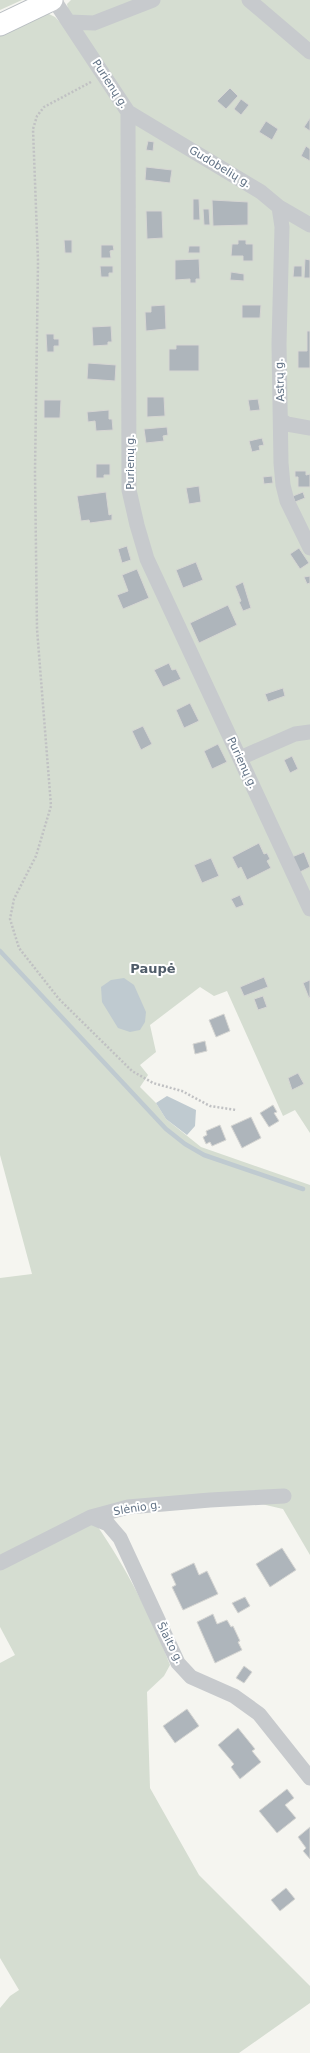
<svg xmlns="http://www.w3.org/2000/svg" width="310" height="2053" viewBox="0 0 310 2053" font-family="'DejaVu Sans',sans-serif">
	<style>
		.green { fill: #d5ddd1 }
		.water { fill: #bfcad0 }
		.lines { fill: none; stroke-linecap: round; stroke-linejoin: round }
		.stream { stroke: #bfcad0; stroke-width: 4.5 }
		.building { fill: #aeb5bb; stroke: #d6d6d3 }
		.secondary-casing { stroke: #b8bdc2; stroke-width: 23 }
		.path { stroke: #c0c1c3; stroke-width: 2.5; stroke-dasharray: 2 2; stroke-linecap: butt }
		.street { stroke: #c7cacd; stroke-width: 15 }
		.secondary { stroke: #fff; stroke-width: 21 }
		.labels { text-anchor: middle; dominant-baseline: central; stroke-width: 4; stroke-linejoin: round; paint-order: stroke }
		.street-label { font-size: 11px; fill: #617285; stroke: #fff }
		.quarter-label { font-size: 13px; font-weight: bold; fill: #4f5c69; stroke: #fff }
	</style>
	<rect width="100%" height="100%" fill="#f5f5f0"/>
	<!-- green -->
	<path class="green" d="M0,0h22l-22,10z
		M71,0h239v1133l-15,-23 -12,6 -56,-125 -13,5 -14,-9 -50,38 6,27 -16,13 8,10 -8,12 16,16 10,16 35,28 109,38v370l-27,-46 -70,-16 -122,24c31,43 60,98 79,148l-6,11 -17,16 3,96 49,87 111,111v17l-71,50h-239v-45l10,-12 9,-6 -19,-32v-295l15,-8 -15,-28v-349l32,-4 -32,-119v-1121l45,-22 10,5 11,11 3,-13 -2,-11z"/>
	<!-- water -->
	<path class="water" d="M124,978l10,7 12,27 -1,10 -5,8 -10,2 -12,-4 -16,-26 -1,-15 10,-7z
		M167,1096l29,14 -1,16 -8,9 -21,-16 -10,-16z"/>
	<g class="lines">
		<!-- stream -->
		<path class="stream" d="M0,951l166,178 19,15 19,11 99,34"/>
	</g>
	<!-- building -->
	<path class="building" d="M230,88l8,8 -12,13 -9,-8z
		M241,99l8,6 -8,10 -7,-6z
		M310,118v13l-6,-4z
		M266,121l12,8 -6,11 -13,-8z
		M148,141l6,1 -1,9 -7,-1z
		M306,146l4,3v12l-9,-5z
		M146,167l26,3 -2,13 -25,-3z
		M193,199h6l1,21h-7z
		M212,200l36,2v23l-35,1z
		M203,209h6l1,16h-6z
		M146,211h16l1,27 -16,1z
		M64,240h8v13h-7z
		M238,240h8v4h7v17h-10v-5h-12l1,-12h6z
		M101,245h12l1,5 -4,1 1,7h-10z
		M189,246h11v7h-12z
		M199,259l1,20h-4v4h-6v-4l-15,1v-20z
		M305,259l5,1v18h-6z
		M100,266h13v7h-4v4h-8z
		M294,266h8v11h-9z
		M231,272l13,2v7l-14,-1z
		M165,305l1,24 -20,2 -1,-19h6v-6z
		M242,305h19l-1,13h-18z
		M111,326l1,16h-4v3l-15,1 -1,-19z
		M307,331h3v37h-12v-17h9z
		M46,334h8v5h5v7h-5v6h-7z
		M176,345h23v26h-30v-22h7z
		M88,363l28,2 -1,16 -28,-2z
		M147,397h17l1,19 -18,1z
		M258,399l2,11 -10,1 -2,-11z
		M44,400h17l-1,18h-16z
		M109,410v9h3l1,11 -17,1 -1,-10 -7,1 -1,-10z
		M167,427l1,8 -5,1 1,5 -18,2 -2,-14z
		M262,438l2,7 -5,1 1,4 -8,2 -3,-11z
		M96,464h14v11h-6v3h-8z
		M295,471h11v4l4,-1v13h-12v-10h-3z
		M272,476l1,7 -9,1 -1,-7z
		M199,486l2,16 -12,2 -3,-16z
		M106,492l3,23 3,-1v6l-22,3 -1,-3 -8,1 -4,-25z
		M303,492l2,6 -10,4 -2,-6z
		M127,546l4,14 -9,3 -4,-14z
		M299,548l10,15 -9,6 -10,-15z
		M196,562l7,18 -20,8 -7,-18z
		M137,569l12,29 -26,11 -6,-14 11,-4 -6,-16z
		M310,576v7l-3,1 -3,-7z
		M243,582l8,26 -8,3 -4,-9 2,-1 -6,-15z
		M228,605l9,20 -38,18 -9,-20z
		M169,663l3,7 4,-1 5,10 -18,8 -9,-17z
		M283,688l2,8 -17,6 -3,-8z
		M190,703l9,18 -15,7 -8,-18z
		M143,726l9,18 -11,6 -9,-19z
		M218,744l9,18 -15,7 -8,-18z
		M292,756l6,13 -8,4 -6,-13z
		M259,843l5,11 3,-1 3,6 -3,2 4,7 -24,12 -6,-13 -3,2 -6,-12z
		M304,852l6,15 -10,5 -8,-15z
		M211,858l8,18 -17,7 -8,-18z
		M240,895l4,10 -8,3 -5,-9z
		M264,977l4,10 -24,9 -4,-9z
		M310,980v17l-1,1 -6,-15z
		M263,996l4,11 -9,3 -4,-11z
		M224,1014l6,17 -14,6 -7,-17z
		M205,1041l2,10 -12,3 -2,-10z
		M298,1073l6,11 -12,6 -4,-12z
		M273,1105l4,7 -3,1 5,8 -10,6 -9,-14z
		M251,1117l10,21 -19,10 -11,-22z
		M220,1125l6,15 -14,6 -2,-4 -4,2 -3,-7 4,-2 -1,-4z
		M282,1548l14,22 -26,17 -14,-23z
		M194,1563l5,12 8,-4 11,23 -35,16 -11,-23 4,-2 -5,-11z
		M245,1597l5,9 -12,7 -6,-10z
		M213,1614l4,10 10,-4 4,7 2,-1 7,15 -2,1 4,8 -27,13 -18,-41z
		M244,1666l8,6 -8,11 -8,-5z
		M187,1709l12,17 -24,17 -12,-17z
		M238,1728l17,21 -3,2 9,11 -21,17 -9,-12 3,-3 -16,-19z
		M287,1789l7,9 -9,7 11,13 -19,15 -18,-22z
		M310,1827v32l-7,-8 3,-3 -8,-11z
		M286,1888l9,11 -15,12 -9,-11z"/>
	<g class="lines">
		<!-- secondary casing -->
		<g class="secondary-casing">
			<path id="secondary" d="M0,25l52,-25"/>
		</g>
		<!-- path -->
		<path class="path" d="M91,82l-47,25 -7,9 -4,13 5,132 -3,211 2,157 14,177 -15,50 -22,43 -4,20 9,29 40,51 73,72 21,12 29,8 28,15 26,4"/>
		<!-- street -->
		<path class="street" d="M54,0l74,112 1,378 8,35 10,34 163,350
			M249,0l61,52
			M69,22l25,1 59,-23
			M128,112l133,80 18,15 31,18
			M279,207l3,20 -3,117 2,119 2,22 4,16 23,47
			M281,420l6,4 23,4
			M240,758l55,-24 15,-2
			M91,1517l17,7 12,14 58,125 13,14 43,19 25,18 51,64
			M0,1563l91,-46 37,-10 82,-7 74,-4"/>
		<!-- secondary -->
		<use href="#secondary" class="secondary"/>
	</g>
	<g class="labels">
		<!-- street labels -->
		<g class="street-label">
			<text transform="translate(110 84) rotate(57)">Purienų g.</text>
			<text transform="translate(220 167) rotate(31)">Gudobelių g.</text>
			<text transform="translate(280 380) rotate(-92)">Astrų g.</text>
			<text transform="translate(130 462) rotate(-90)">Purienų g.</text>
			<text transform="translate(242 763) rotate(65)">Purienų g.</text>
			<text transform="translate(137 1508) rotate(-9)">Slėnio g.</text>
			<text transform="translate(170 1643) rotate(63)">Šlaito g.</text>
		</g>
		<!-- quarter labels -->
		<g class="quarter-label">
			<text x="153" y="968">Paupė</text>
		</g>
	</g>
</svg>
